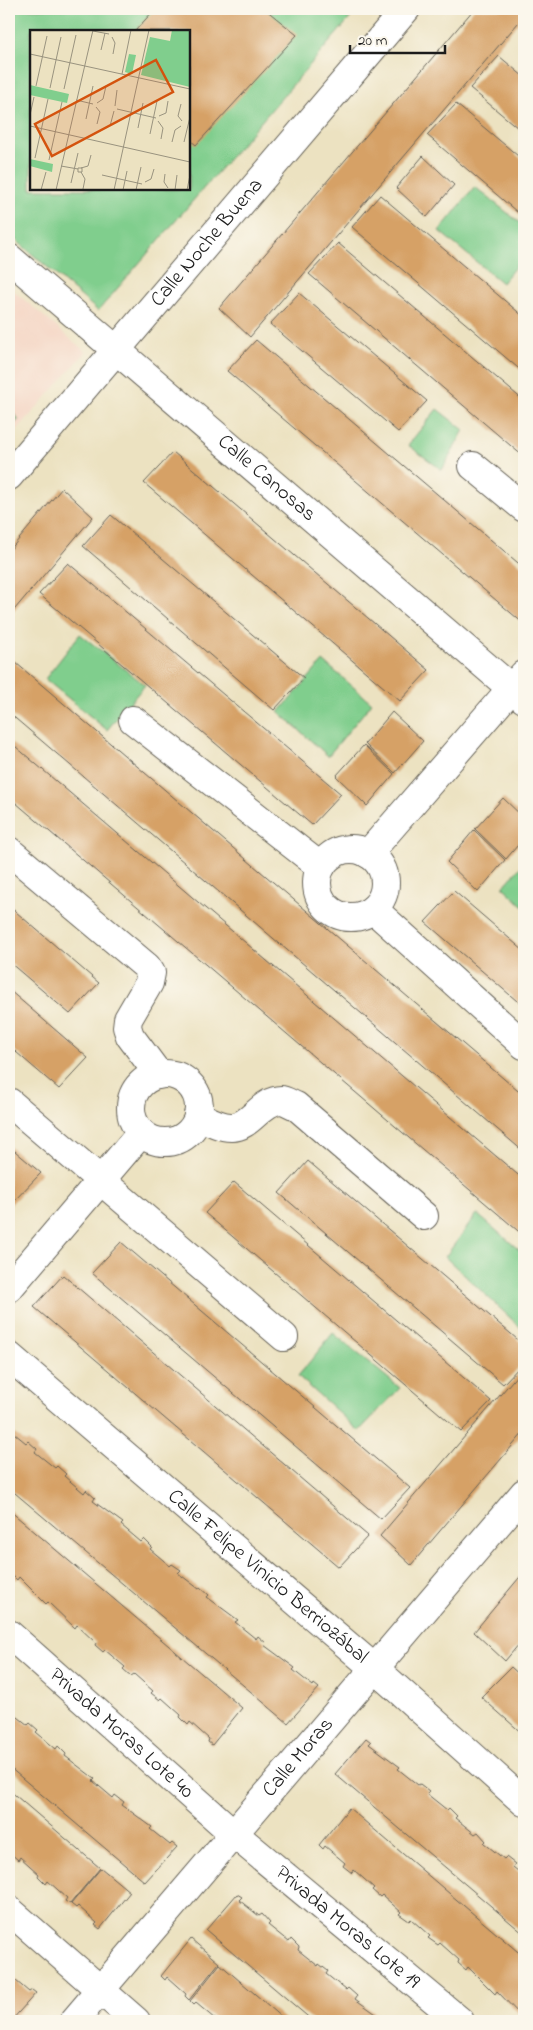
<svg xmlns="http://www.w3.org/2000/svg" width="533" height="2030" viewBox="0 0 533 2030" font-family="'Indie Flower',sans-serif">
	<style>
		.built { fill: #f4d3c1 }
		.green { fill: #80ce8d; stroke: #4e7554; fill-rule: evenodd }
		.building { fill: #d6a166 }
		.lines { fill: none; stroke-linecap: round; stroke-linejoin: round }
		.minor-casing { stroke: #656156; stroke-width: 30 }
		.minor { stroke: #fff; stroke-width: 28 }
		.labels { text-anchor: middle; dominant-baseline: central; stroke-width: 5; stroke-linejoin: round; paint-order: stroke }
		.street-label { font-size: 21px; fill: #1c1c1c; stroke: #fbf7ec }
		.inset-road { fill: none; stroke: #99937f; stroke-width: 1 }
		.view { fill: #d4530e; fill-opacity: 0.15; stroke: #d4530e; stroke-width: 2.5 }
		.inset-edge { fill: none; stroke: #1c1c1c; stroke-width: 2.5 }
	</style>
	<rect width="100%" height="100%" fill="#fbf7ec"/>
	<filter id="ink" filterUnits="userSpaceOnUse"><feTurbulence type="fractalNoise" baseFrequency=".02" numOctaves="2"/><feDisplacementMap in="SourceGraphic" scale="10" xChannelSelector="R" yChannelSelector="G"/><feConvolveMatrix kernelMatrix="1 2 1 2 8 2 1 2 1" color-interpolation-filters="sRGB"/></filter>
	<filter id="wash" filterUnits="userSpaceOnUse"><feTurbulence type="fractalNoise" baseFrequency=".0096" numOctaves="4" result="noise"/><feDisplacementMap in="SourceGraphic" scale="20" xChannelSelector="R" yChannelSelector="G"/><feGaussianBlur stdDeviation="1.12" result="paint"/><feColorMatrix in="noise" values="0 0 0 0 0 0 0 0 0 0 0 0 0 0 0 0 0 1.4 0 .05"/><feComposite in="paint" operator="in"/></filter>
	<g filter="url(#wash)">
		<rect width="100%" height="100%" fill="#ece2c1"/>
		<!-- built -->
		<path class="built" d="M9,287l77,65 -77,87z"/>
		<!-- green -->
		<path class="green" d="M9,9h349l-260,302 -89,-77zM31,31h158v158h-158z
			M475,187l49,39v30l-22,27 -63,-52z
			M437,409l27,21 -22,40 -34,-25z
			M9,410l10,9 -10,11z
			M80,634l65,51 -38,45 -62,-51z
			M323,661l49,42 -44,53 -49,-44z
			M524,863v44l-21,-20z
			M477,1214l47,40v71l-3,3 -76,-71z
			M333,1333l67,55 -41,43 -61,-55z"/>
		<g id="blocks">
			<!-- building -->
			<path class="building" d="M155,9h110l32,26 -101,110 -7,-6v-108h-54z
				M474,9h50v7l-274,321 -31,-29z
				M499,56l25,21v56l-54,-45z
				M456,104l68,57v57l-97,-83z
				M423,156l31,29 -27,32 -31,-29z
				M380,195l144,122v56l-172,-146z
				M338,243l186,158v56l-215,-183z
				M299,293l128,108 -29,31 -128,-108z
				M256,340l268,228v56l-297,-253z
				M173,452l256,218 -29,31 -256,-218z
				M62,488l31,29 -84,99v-65z
				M111,515l193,163 -30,32 -191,-164z
				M68,563l273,231 -29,31 -273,-231z
				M9,657l515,439v56l-515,-439z
				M392,712l31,29 -28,32 -30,-29z
				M9,741l515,439v56l-515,-439z
				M364,745l30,29 -27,32 -31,-30z
				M503,798l21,20v20l-18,21 -31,-30z
				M474,830l31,30 -27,32 -31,-30z
				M454,891l70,60v56l-99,-85z
				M9,906l90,77 -29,31 -61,-52z
				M9,990l79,68 -29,31 -50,-43z
				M9,1146l32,27 -30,31 -2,-2z
				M308,1161l216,184v17l-21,22 -224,-191z
				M234,1182l257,219 -30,31 -256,-219z
				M121,1242l289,246 -29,31 -289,-246z
				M63,1275l305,261 -29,31 -305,-260z
				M524,1367v65l-113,133 -31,-29z
				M9,1429l17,14 2,-2 9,8 -2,3 20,16 2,-2 9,8 -2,2 20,17 2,-3 9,8 -2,3 30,22 -2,2 20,17 3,-3 8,8 -2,2 20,17 2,-2 9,6 -3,3 21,16 1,-2 9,8 -2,2 31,23 -3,2 21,17 2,-3 8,7 -2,2 31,23 -2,2 20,16 1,-2 5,4 -31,35 -279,-235z
				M9,1510l233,198 -30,37 -4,-3 1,-3 -19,-17 -2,3 -8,-8 1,-2 -19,-17 -2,2 -9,-7 2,-2 -19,-17 -3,2 -8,-7 2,-2 -20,-17 -2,2 -8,-7 1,-2 -19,-18 -2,3 -27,-26 -2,2 -27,-27 -2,3 -8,-8z
				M524,1572v66l-19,23 -31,-29z
				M511,1667l13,12v56l-43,-38z
				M9,1710l19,15 2,-2 8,7 -2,2 20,17 2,-3 8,8 -1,2 30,23 -2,2 20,17 2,-3 9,7 -2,3 30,22 -2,2 20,16 2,-2 5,4 -32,35 -136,-115z
				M366,1738l5,4 -2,2 31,23 -2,2 20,16 2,-1 9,7 -2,3 20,16 2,-2 8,8 -2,2 20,16 3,-2 8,9 -2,2 20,16 2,-2 9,7 -2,3 11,9v58l-189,-160z
				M9,1790l91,78 -30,36 -5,-3 2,-3 -19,-17 -2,3 -8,-8 1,-2 -19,-17 -2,3 -9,-8z
				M349,1808l175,149 -1,61 -26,-27 -2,3 -27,-27 -2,3 -8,-7 1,-3 -19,-17 -2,2 -10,-7 2,-2 -19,-17 -2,2 -10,-7 2,-2 -19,-17 -2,2 -8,-7 2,-2 -20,-18 -2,3 -9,-7 2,-3 -20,-17 -2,3 -4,-4z
				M101,1868l29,24 -30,37 -5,-4 2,-2 -19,-17 -2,2 -5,-4z
				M237,1894l5,3 -3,3 20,16 3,-2 8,9 -2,2 21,17 2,-3 8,8 -1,3 20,16 1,-2 9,7 -2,3 20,16 2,-2 9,8 -2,3 31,22h-73l-78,-66 -29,-25z
				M191,1939l28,24 -30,37 -4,-4 1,-2 -19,-17 -2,3 -4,-4z
				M220,1964l56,48 10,9h-72l1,-2 -19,-16 -2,2 -4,-4z
				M9,1971l2,2 -2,2 20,17 3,-2 4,3 -25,28h-2z"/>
		</g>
	</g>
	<g filter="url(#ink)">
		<use href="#blocks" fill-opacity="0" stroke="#656156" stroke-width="1"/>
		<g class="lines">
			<!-- minor casing -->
			<g class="minor-casing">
				<g id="minor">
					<path id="s1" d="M9,258l515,441"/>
					<path d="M473,466l51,42"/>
					<path id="s2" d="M9,476l397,-467"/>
					<path d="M133,720l188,147"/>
					<circle cx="351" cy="883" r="34"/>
					<path d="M9,851l138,116 4,6 -2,10 -21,36 -1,8 3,9 29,39"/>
					<path d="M368,854l155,-179"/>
					<path d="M373,909l151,136"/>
					<circle cx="165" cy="1108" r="34"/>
					<path d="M9,1102l275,235"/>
					<path d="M198,1115c10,5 21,12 33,12 19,1 30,-27 50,-27 4,0 10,4 15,6l128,110"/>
					<path d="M9,1288l132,-155"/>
					<path id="s3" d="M9,1356l365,312 150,134"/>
					<path id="s4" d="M9,1634l224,199 227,188"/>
					<path d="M9,1910l127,111"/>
					<path id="s5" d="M74,2021l450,-528"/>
				</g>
			</g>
			<!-- minor -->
			<use href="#minor" class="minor"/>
		</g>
	</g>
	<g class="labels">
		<!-- street labels -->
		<g class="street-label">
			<text stroke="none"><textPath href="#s2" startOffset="306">Calle Noche Buena</textPath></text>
			<text stroke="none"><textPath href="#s1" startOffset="339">Calle Canosas</textPath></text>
			<text stroke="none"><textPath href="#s3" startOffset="340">Calle Felipe Vinicio Berriozábal</textPath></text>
			<text stroke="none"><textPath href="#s4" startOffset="150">Privada Moras Lote 40</textPath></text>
			<text stroke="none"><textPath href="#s5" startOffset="346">Calle Moras</textPath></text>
			<text stroke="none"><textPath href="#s4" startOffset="448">Privada Moras Lote 19</textPath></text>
		</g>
	</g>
	<!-- overview -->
	<g transform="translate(30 30)">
		<rect width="160" height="160" fill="#ece2c1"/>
		<path d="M142,0h18v57l-49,-12 9,-38 20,4zM99,24l7,1 -4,19 -7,-2zM0,55l39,9 -2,9 -37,-8zM0,129l23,5 -1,8 -22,-6z" fill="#80ce8d"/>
		<path class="inset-road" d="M63,1l16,3M82,7l3,6 -2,11M71,20l4,-17M0,24l160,35M92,44l9,-44M6,56l11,-50M20,58l11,-51M34,59l12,-54M46,70l17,4M67,73l6,-4 3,-13M151,74l-3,12 4,5M85,76l2,-16M66,77l4,5 -3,12M87,79l39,9M0,85l4,-18M129,86l7,-3 2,-12M56,89l7,-33M128,91l5,7 -2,11M0,96l160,36M80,96l4,-15M108,98l5,-25M120,104l7,-33M142,112l3,-12 6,-4M154,112l6,-25M5,128l13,-59M19,130l13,-58M31,136l17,3M48,138h4v4h-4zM51,138l7,-2 3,-11M51,142l4,7 -2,10M135,144l-1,8 4,6M72,145l40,9M115,152l6,-3 3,-10M41,153l7,-30M11,160l5,-18M26,160l37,-160M84,160l35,-160M93,160l4,-19M106,160l5,-23M145,160l2,-15M157,160l3,-15"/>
		<path class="view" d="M126,30l17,32 -121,64 -17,-32z"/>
		<rect width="160" height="160" class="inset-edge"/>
	</g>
	<!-- margin -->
	<rect width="533" height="2030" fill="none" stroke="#fbf7ec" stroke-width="30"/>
	<!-- scale -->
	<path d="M350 45v8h95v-8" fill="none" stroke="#1c1c1c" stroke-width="2.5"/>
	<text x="358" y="45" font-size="15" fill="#1c1c1c" stroke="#fbf7ec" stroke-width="4" paint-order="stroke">20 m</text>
</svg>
